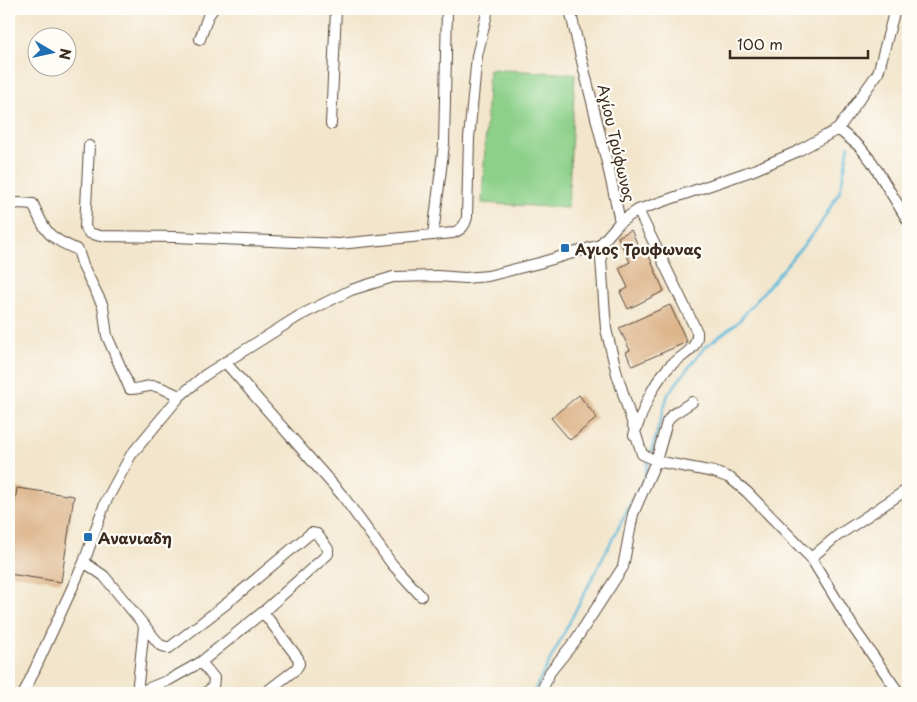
<svg xmlns="http://www.w3.org/2000/svg" width="917" height="702" viewBox="0 0 917 702" font-family="'Playpen Sans',sans-serif">
	<style>
		.green { fill: #8cd089; stroke: #647d54 }
		.lines { fill: none; stroke-linecap: round; stroke-linejoin: round }
		.stream { stroke: #5ab8d8; stroke-width: 2.5 }
		.building { fill: #ddb58b }
		.minor-casing { stroke: #564638; stroke-width: 12 }
		.minor { stroke: #fff; stroke-width: 10 }
		.poi-dot { fill: #1f6fb2; stroke: #fdfcf7; stroke-width: 2 }
		.labels { text-anchor: middle; dominant-baseline: central; stroke-width: 4.5; stroke-linejoin: round; paint-order: stroke }
		.street-label { font-size: 15px; fill: #3b2a1e; stroke: #fdfcf7 }
		.poi-label { font-size: 15px; font-weight: bold; fill: #3b2a1e; stroke: #fdfcf7; text-anchor: start }
	</style>
	<rect width="100%" height="100%" fill="#fdfcf7"/>
	<filter id="ink" filterUnits="userSpaceOnUse"><feTurbulence type="fractalNoise" baseFrequency=".02" numOctaves="2"/><feDisplacementMap in="SourceGraphic" scale="10" xChannelSelector="R" yChannelSelector="G"/><feConvolveMatrix kernelMatrix="1 2 1 2 8 2 1 2 1" color-interpolation-filters="sRGB"/></filter>
	<filter id="wash" filterUnits="userSpaceOnUse"><feTurbulence type="fractalNoise" baseFrequency=".0096" numOctaves="4" result="noise"/><feDisplacementMap in="SourceGraphic" scale="20" xChannelSelector="R" yChannelSelector="G"/><feGaussianBlur stdDeviation="1.12" result="paint"/><feColorMatrix in="noise" values="0 0 0 0 0 0 0 0 0 0 0 0 0 0 0 0 0 1.4 0 .05"/><feComposite in="paint" operator="in"/></filter>
	<g filter="url(#wash)">
		<rect width="100%" height="100%" fill="#f2e5cb"/>
		<!-- green -->
		<path class="green" d="M489,69l86,5 -7,134 -86,-5z"/>
		<g class="lines">
			<!-- stream -->
			<path class="stream" d="M881,15l2,-6
				M650,456l18,-62 36,-46 34,-26 80,-94 22,-37 9,-45
				M533,693l112,-217 3,-15"/>
		</g>
		<g id="blocks">
			<!-- building -->
			<path class="building" d="M631,230l12,26 5,-2 16,37 -36,18 -8,-17 8,-4 -9,-20 11,-6 -12,-25z
				M670,305l17,37 -55,24 -6,-14 4,-2 -11,-22z
				M579,395l18,23 -27,22 -19,-22z
				M17,488l57,8 -13,86 -52,-8v-30z"/>
		</g>
	</g>
	<g filter="url(#ink)">
		<use href="#blocks" fill-opacity="0" stroke="#564638" stroke-width="1"/>
		<g class="lines">
			<!-- minor casing -->
			<g class="minor-casing">
				<path id="minor" d="M200,39l8,-23 5,-7
					M331,124l5,-115
					M838,129l22,18 12,15 36,59
					M89,146l-4,81 4,6 11,3 75,1 164,7 114,-11c9,-4 12,-7 14,-16l2,-79 8,-82 11,-47
					M9,206l9,-3 15,1c13,30 15,33 45,46l5,16 20,40 4,30 23,53c9,1 15,-4 24,-3 8,1 18,7 26,10
					M620,222l18,-12 116,-40 42,-18 42,-23 40,-56 17,-64
					M433,235l11,-91 3,-135
					M600,245l6,84 11,45 25,80 14,7 58,11 16,6 17,14 64,66 44,72 44,63 9,-2
					M225,362l117,133 50,69 29,32
					M634,435c9,-24 16,-47 33,-66 11,-13 32,-18 30,-37l-59,-122
					M811,558l26,-22 71,-47
					M84,562l20,14 56,69 9,3 57,-44 85,-71 6,1 11,15v5l-65,58 -62,50 -32,18 -32,13
					M263,612l35,46 1,6 -3,5 -31,24
					M201,662l13,16 -1,9 -8,6
					M24,693l60,-131 21,-59 26,-48 49,-59 25,-21 94,-59 52,-26 42,-13 44,-1 28,2 23,-2 51,-13 61,-18 20,-23c-14,-72 -35,-142 -50,-213
					M137,693l7,-66
					M541,693l9,-21 25,-31 48,-74 10,-53 23,-53 11,-39 5,-7 20,-13"/>
			</g>
			<!-- minor -->
			<use href="#minor" class="minor"/>
		</g>
	</g>
	<!-- markers -->
	<g class="poi-dot">
		<rect x="560" y="243" width="10" height="10" rx="2.5"/>
		<rect x="83" y="532" width="10" height="10" rx="2.5"/>
	</g>
	<g class="labels">
		<!-- street labels -->
		<g class="street-label">
			<text transform="translate(617 143) rotate(77)">Αγίου Τρύφωνος</text>
		</g>
		<!-- poi labels -->
		<g class="poi-label">
			<text x="575" y="248">Αγιος Τρυφωνας</text>
			<text x="98" y="537">Ανανιαδη</text>
		</g>
	</g>
	<!-- margin -->
	<rect width="917" height="702" fill="none" stroke="#fdfcf7" stroke-width="30"/>
	<!-- north arrow -->
	<g transform="translate(52 52) rotate(99)"><circle r="24" fill="#fdfcf7" stroke="#afa8a0"/>
	<path d="M0-4L9 19L0 12L-9 19Z" fill="#1f6fb2"/>
	<text y="-8" font-size="14" font-weight="bold" text-anchor="middle" fill="#3b2a1e">N</text>
	</g>
	<!-- scale -->
	<path d="M730 50v8h138v-8" fill="none" stroke="#3b2a1e" stroke-width="2.5"/>
	<text x="737" y="50" font-size="15" fill="#3b2a1e" stroke="#fdfcf7" stroke-width="4" paint-order="stroke">100 m</text>
</svg>
